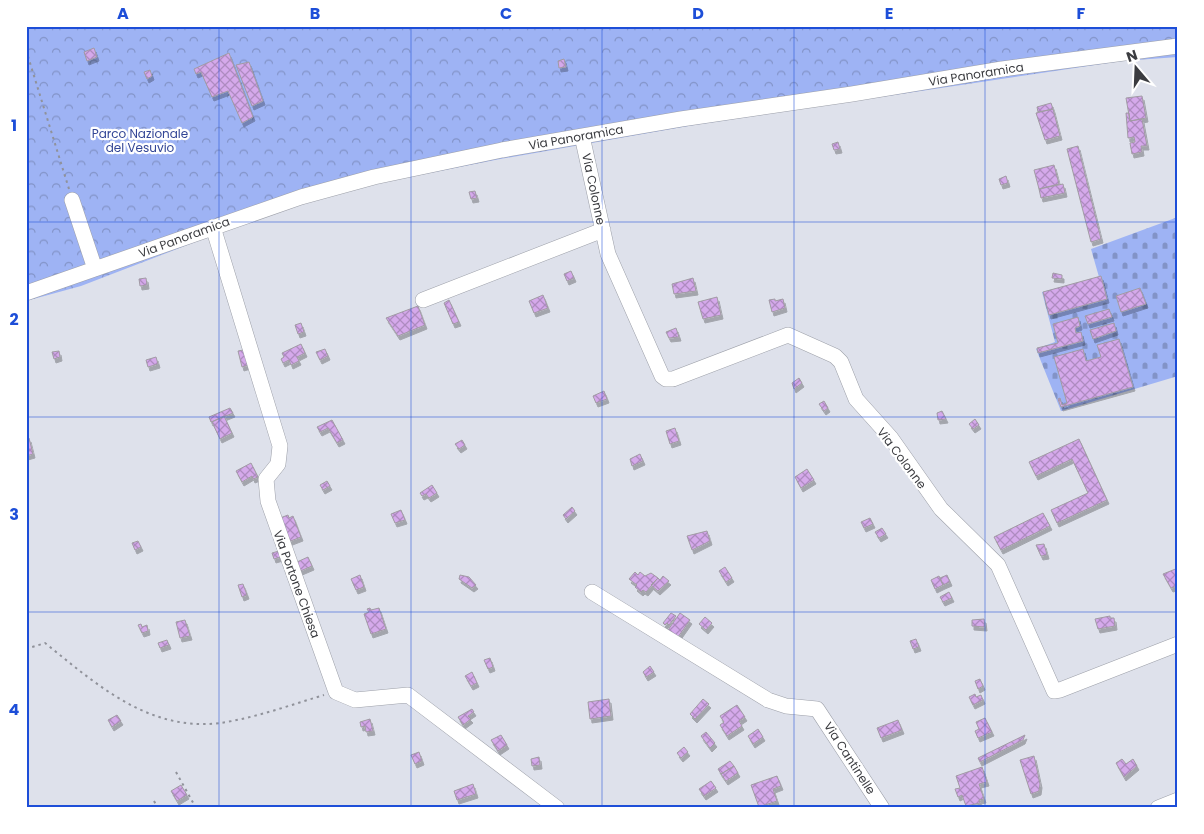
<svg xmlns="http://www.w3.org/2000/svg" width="1204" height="834" viewBox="0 0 1204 834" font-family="Poppins,sans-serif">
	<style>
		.cemetery { fill: url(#cemetery-stones) }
		.park { fill: url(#park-crowns) }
		.building { fill: url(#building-cross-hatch); stroke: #a19ba4; filter: url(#shadow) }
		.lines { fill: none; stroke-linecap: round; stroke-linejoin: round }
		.minor-casing { stroke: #9da0a9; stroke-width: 16 }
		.path { stroke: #90929a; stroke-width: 2; stroke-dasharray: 2.5 4; stroke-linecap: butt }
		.minor { stroke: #fff; stroke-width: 15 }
		.grid { fill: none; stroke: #1d4ed8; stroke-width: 1; stroke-opacity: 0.55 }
		.labels { text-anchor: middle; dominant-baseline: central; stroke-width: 4.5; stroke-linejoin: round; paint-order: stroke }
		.street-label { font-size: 12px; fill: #3b3c40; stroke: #fff }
		.park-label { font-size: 12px; fill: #334696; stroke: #fff }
		.neatline { fill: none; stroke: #1d4ed8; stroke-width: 2 }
		.grid-label { font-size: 16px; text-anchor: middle; font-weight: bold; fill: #1d4ed8 }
	</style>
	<defs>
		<pattern id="cemetery-stones" width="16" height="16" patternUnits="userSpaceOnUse" patternTransform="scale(1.25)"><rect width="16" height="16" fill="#9eb3f4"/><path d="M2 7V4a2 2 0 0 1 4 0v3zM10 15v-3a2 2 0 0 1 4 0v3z" fill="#8293c7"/></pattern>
		<pattern id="park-crowns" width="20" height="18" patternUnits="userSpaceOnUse" patternTransform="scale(1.25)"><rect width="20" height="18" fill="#9eb3f4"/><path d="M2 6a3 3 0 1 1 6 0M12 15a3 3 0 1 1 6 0" fill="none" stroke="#8293c7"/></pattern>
		<pattern id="building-cross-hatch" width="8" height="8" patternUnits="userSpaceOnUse" patternTransform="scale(1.25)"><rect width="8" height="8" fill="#d5a9eb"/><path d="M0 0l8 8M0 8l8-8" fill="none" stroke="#ae8bc0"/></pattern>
		<filter id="shadow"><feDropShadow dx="2" dy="4" stdDeviation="0" flood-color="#0004"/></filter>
	</defs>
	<rect width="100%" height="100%" fill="#dee1eb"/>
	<!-- cemetery -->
	<path class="cemetery" d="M1178,217v159l-117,35 -25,-62 19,-7 -13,-50 57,-15 -8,-28z"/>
	<!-- park -->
	<path class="park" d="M26,26h1152v31l-56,4 -428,64 -199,35 -161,32 -66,22 -187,72 -55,15z"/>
	<!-- building -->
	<path class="building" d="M94,48l3,9 -10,4 -3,-9z
		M229,53l24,64 -11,6 -14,-32 -16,6 -11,-25 -5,2 -2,-5z
		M564,59l2,8 -7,1 -1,-7z
		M249,62l14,39 -11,5 -16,-41z
		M150,70l2,6 -5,3 -3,-7z
		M1142,96l4,22 -16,3 -4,-23z
		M1051,103l2,6 -15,3 -1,-5z
		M1053,109l7,27 -15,4 -9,-27z
		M1126,113h3l1,8 12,-2 5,27h-6l1,6 -10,2 -2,-11 5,-1 -1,-5 -6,1z
		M838,142l2,7 -6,1 -2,-6z
		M1078,146l23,93 -10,3 -24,-93z
		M1054,165l5,19 -20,5 -5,-19z
		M1006,176l2,7 -7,2 -2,-6z
		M1063,184l2,9 -24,5 -2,-9z
		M475,191l2,7 -6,1 -2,-7z
		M571,271l3,7 -7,3 -3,-7z
		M1053,273l9,2v4l-10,-1z
		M1101,276l6,23 -58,16 -6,-23z
		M146,278l1,7 -7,1 -1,-7z
		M693,278l3,13 -22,3 -2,-10z
		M1140,288l6,16 -25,8 -5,-16z
		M543,295l5,13 -14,5 -5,-12z
		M717,297l4,18 -18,4 -5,-17z
		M775,299v2l8,-2 2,9 -13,4 -3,-12z
		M449,300l10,22 -6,2 -9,-21z
		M418,306l7,19 -27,11 -12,-18z
		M1109,309l3,8 -24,7 -3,-8z
		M1078,317l2,9 -5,2 1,5 5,-1 2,9 -45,12 -1,-5 21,-5 -5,-19z
		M301,323l3,9 -6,2 -3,-9z
		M1114,323l2,8 -23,8 -3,-9z
		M676,328l3,9 -10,1 -3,-6z
		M1119,339l14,48 -72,20 -3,-8 2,-1 2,7 5,-2 -13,-46 29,-8 3,12 15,-4 -4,-12z
		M301,344l4,9 -8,4 2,4 -8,4 -2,-5 -6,3 -2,-4 3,-2 -2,-4z
		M248,349l4,15 -10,3 -4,-16z
		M325,349l3,7 -8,4 -4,-8z
		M59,351l1,6 -6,2 -2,-7z
		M156,357l2,7 -10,3 -2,-7z
		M799,378l3,5 -8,6 -2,-6z
		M604,391l3,8 -11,4 -3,-7z
		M824,401l4,7 -4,3 -5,-7z
		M230,408l3,5 -22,9 -2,-5z
		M942,411l4,8 -8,1 -1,-7z
		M224,416l8,17 -12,6 -8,-17z
		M975,419l4,6 -6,4 -4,-5z
		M332,420l11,20 -6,3 -9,-15 -8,4 -3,-5z
		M675,428l4,13 -9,3 -4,-13z
		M29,438l4,16 -7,2v-17z
		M1079,439l28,61 -50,23 -6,-13 37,-17 -16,-34 -36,17 -7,-14z
		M462,440l3,5 -6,4 -4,-5z
		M640,454l3,7 -11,5 -2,-7z
		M251,463l7,14 -5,2 -1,-3 -10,6 -6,-11z
		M807,469l7,11 -13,8 -6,-11z
		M327,481l3,5 -7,4 -3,-5z
		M432,485l5,8 -8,5 -3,-4 -4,2 -2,-3z
		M572,507l3,4 -9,8 -3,-4z
		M401,510l4,10 -10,3 -4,-9z
		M1043,513l7,13 -49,24 -7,-13z
		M288,515l1,3 4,-2 8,21 -13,5 -8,-24z
		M870,518l3,6 -9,4 -3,-6z
		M882,528l4,6 -7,4 -4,-6z
		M707,531l3,10 -18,9 -5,-14z
		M138,541l3,6 -6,3 -3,-7z
		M1044,544l3,11 -6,1 -5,-11z
		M279,551l2,6 -7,2 -2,-6z
		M308,557l4,9 -14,6 -1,-10z
		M725,567l7,11 -6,4 -7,-11z
		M1178,568v18l-7,2 -8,-14z
		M635,572l3,3 2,-3 5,4 6,-3 7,5 -12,14 -3,-2 -2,2 -6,-5 2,-2 -8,-6z
		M360,575l4,12 -8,3 -5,-11z
		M460,575l9,2 7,8 -4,3 -13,-9z
		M947,575l3,7 -7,3 -3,-7z
		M663,576l6,5 -11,10 -7,-6 7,-7 2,2z
		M939,576l4,9 -8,4 -4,-9z
		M243,584l4,11 -5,2 -4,-12z
		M949,592l3,6 -9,4 -3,-5z
		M370,608l1,2 8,-2 7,21 -15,5 -7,-20 5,-2 -2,-3z
		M671,613l5,3 -7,9 -2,-2 -2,2 -2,-2z
		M680,613l10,7 -12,17 -10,-7z
		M1110,616v2h4l1,8 -17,3 -3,-10z
		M705,617l7,6 -6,7 -7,-6z
		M984,619l1,8 -13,-1v-6z
		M185,620l5,16 -10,2 -4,-16z
		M141,624l1,3 5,-2 1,6 -6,2 -4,-8z
		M916,639l3,8 -6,2 -3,-8z
		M167,640l2,5 -9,3 -2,-5z
		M490,658l3,9 -5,2 -4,-9z
		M650,666l4,6 -8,5 -3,-5z
		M472,672l5,11 -6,3 -6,-10z
		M980,679l3,7 -5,3 -3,-8z
		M975,694l1,3 5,-2 2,5 -10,5 -4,-8z
		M609,699l2,17 -21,3 -2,-17z
		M703,699l6,5 -14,15 -5,-5z
		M737,705l8,12 -6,4 3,5 -15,10 -7,-11 4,-3 -4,-6z
		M472,709l2,3 -6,4 3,3 -8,6 -5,-8z
		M117,715l4,6 -9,6 -4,-7z
		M985,718l7,14 -14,6 -3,-7 4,-2 -3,-7z
		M370,719l3,12 -7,1 -1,-6 -4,1 -1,-5z
		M898,720l4,10 -21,8 -4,-10z
		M758,729l5,8 -10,7 -5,-8z
		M706,732l9,11 -5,5 -9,-12z
		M501,735l6,10 -9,6 -7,-11z
		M1025,735l-2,5 -43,22 -2,-4z
		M684,747l4,5 -7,6 -4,-5z
		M419,752l3,9 -7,3 -4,-9z
		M1034,756l6,28 -1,7 -8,3 -11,-34z
		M539,757l1,8 -8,1 -1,-7z
		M1122,759l4,5 7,-5 4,7 -13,11 -8,-14z
		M730,761l4,5 -13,8 -3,-5z
		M734,766l4,7 -12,8 -5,-7z
		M982,767l5,15 -8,2 5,15 -5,1 1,3 -14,3 -4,-11 -4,2 -3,-8 5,-1 -4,-12z
		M777,776l4,10 -8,3 4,12 -18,6 -8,-22z
		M711,781l5,7 -12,8 -5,-7z
		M473,784l3,10 -19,6 -3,-9z
		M181,785l6,10 -10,6 -6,-10z"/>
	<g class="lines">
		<!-- minor casing -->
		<g class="minor-casing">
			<path id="minor" d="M582,136l26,118 54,122 4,3h7l115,-44 47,21 6,6 15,37 35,39 50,71 57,56 56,126 6,-1 118,-46
				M72,200l23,69
				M213,227l67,219 -2,18 -12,15 2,22 68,191 19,8 53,-5 149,113
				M26,293l275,-96 73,-20 128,-27 179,-31 171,-25 150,-25 176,-23
				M423,300l180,-70
				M592,592l176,108 18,6 31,3 65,99
				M1158,808l20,-8"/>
		</g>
		<!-- path -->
		<path class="path" d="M26,50l43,139
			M26,649l19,-6c55,44 109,94 187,78 31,-6 62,-17 92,-26
			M176,772l20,36
			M154,801l4,7"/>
		<!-- minor -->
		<use href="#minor" class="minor"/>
	</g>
	<!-- grid -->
	<path class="grid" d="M219,26v782M411,26v782M602,26v782M794,26v782M985,26v782M26,222h1152M26,417h1152M26,612h1152"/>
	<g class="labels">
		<!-- street labels -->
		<g class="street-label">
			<text transform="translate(976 74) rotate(-9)">Via Panoramica</text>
			<text transform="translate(576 137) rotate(-10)">Via Panoramica</text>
			<text transform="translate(594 189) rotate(78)">Via Colonne</text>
			<text transform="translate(184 237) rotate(-20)">Via Panoramica</text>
			<text transform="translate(902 458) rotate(53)">Via Colonne</text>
			<text transform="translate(297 584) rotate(70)">Via Portone Chiesa</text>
			<text transform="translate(850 758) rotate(57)">Via Cantinelle</text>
		</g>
		<!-- park labels -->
		<g class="park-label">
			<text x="140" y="133">Parco Nazionale<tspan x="140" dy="14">del Vesuvio</tspan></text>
		</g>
	</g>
	<!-- border -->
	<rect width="1204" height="834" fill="none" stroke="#ffffff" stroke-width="55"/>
	<!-- north arrow -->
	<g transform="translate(1136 68) rotate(341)" stroke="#ffffff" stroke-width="4" paint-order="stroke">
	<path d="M0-4L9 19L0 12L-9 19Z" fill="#3b3c40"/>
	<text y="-8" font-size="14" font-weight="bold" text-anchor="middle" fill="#3b3c40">N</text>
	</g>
	<rect x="28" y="28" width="1148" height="778" class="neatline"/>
	<g class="grid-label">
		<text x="123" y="19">A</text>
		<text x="315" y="19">B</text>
		<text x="506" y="19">C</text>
		<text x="698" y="19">D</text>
		<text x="889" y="19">E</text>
		<text x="1081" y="19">F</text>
		<text x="14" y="131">1</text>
		<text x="14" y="325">2</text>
		<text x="14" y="520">3</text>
		<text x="14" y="715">4</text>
	</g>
</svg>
